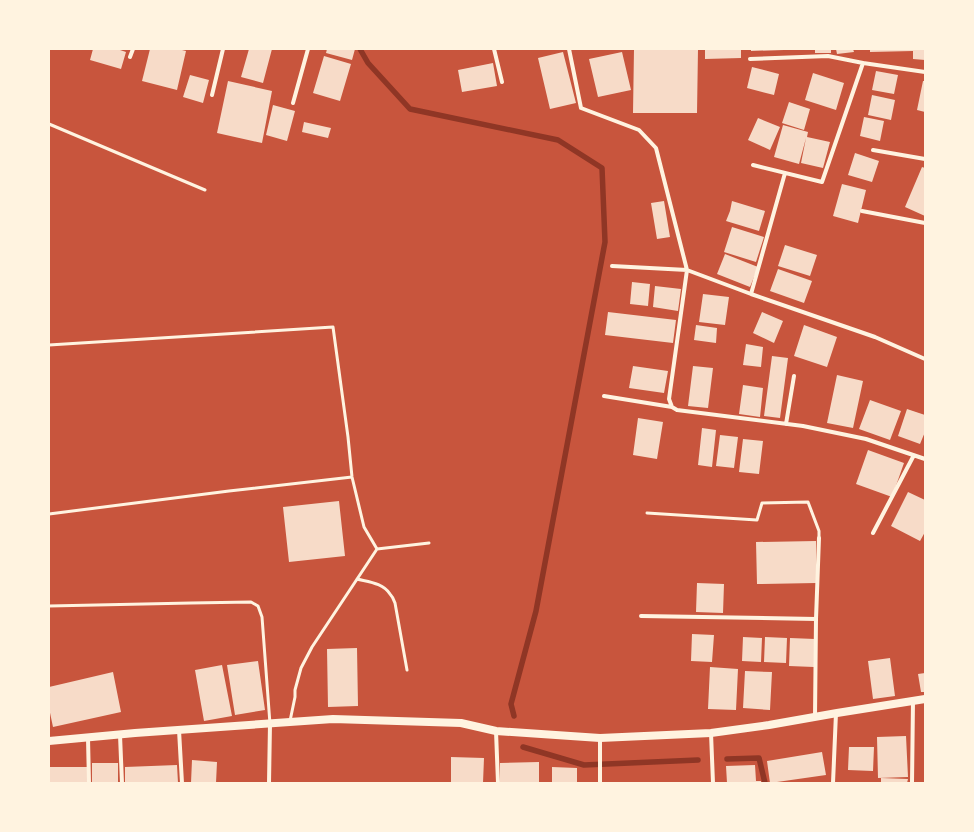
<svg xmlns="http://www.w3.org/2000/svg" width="974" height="832" viewBox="0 0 974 832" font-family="'PT Sans Narrow',sans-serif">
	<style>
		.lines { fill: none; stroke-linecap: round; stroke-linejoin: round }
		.stream { stroke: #8f3625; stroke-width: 5.5 }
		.building { fill: #f7dbc8 }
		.service { stroke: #fff3e0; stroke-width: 3 }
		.minor { stroke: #fff3e0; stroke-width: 4 }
		.secondary { stroke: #fff3e0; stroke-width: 8 }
	</style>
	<rect width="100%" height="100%" fill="#c8553d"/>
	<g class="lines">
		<!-- stream -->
		<path class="stream" d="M360,49l8,14 42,46 148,31 44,28 3,74 -69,369 -25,93 3,12
			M523,747l61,18 114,-5
			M727,759l32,-1 6,25"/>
	</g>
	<!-- building -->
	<path class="building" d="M93,49h24l9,3 -5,17 -31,-9z
		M150,49h28l8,2 -9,39 -35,-9z
		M249,49h23l-9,34 -22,-6z
		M327,49h28l-3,11 -26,-7z
		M634,49h64l-1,64h-64z
		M705,49h36v9l-36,1z
		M751,49h33v1l-33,1z
		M815,49h16v4h-16z
		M836,49h17l1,3 -17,2z
		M870,49h55v11l-12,-1v-8l-43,1z
		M563,52l13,51 -26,6 -12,-51z
		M622,52l9,38 -33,7 -9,-38z
		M324,56l27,8 -11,37 -27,-8z
		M493,63l4,23 -35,6 -4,-22z
		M752,67l27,7 -5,21 -27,-7z
		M876,71l22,4 -4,19 -22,-4z
		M813,73l31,10 -8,27 -31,-10z
		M190,75l19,5 -6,23 -20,-6z
		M228,81l44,10 -10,52 -45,-10z
		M923,81h2v31l-8,-2z
		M872,95l23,5 -4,20 -23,-5z
		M789,102l21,7 -6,21 -22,-7z
		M273,105l22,6 -8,30 -21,-6z
		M864,117l20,4 -4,20 -20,-5z
		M758,118l22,9 -10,23 -22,-10z
		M304,122l27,6 -3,10 -26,-6z
		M783,125l25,7 -1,5 23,5 -7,26 -22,-5 5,-25 -7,26 -25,-7z
		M855,153l24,8 -7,21 -24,-7z
		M922,167l3,1v48l-20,-9z
		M842,184l24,6 -8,33 -25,-7z
		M664,201l6,36 -13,2 -6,-36z
		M732,201l33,10 -6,20 -33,-10 4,-10z
		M732,227l32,10 -8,25 -32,-10z
		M785,245l32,10 -7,21 -32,-10z
		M725,254l33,13 -8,20 -33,-13z
		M778,269l34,12 -8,22 -34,-12z
		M632,282l18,2 -2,22 -18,-2z
		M655,286l26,3 -3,22 -25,-4z
		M703,294l26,3 -4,28 -26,-3z
		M608,312l68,8 -3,23 -68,-8z
		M762,312l21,9 -9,22 -21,-10z
		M696,325l21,3 -1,15 -22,-3z
		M804,325l33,12 -10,30 -33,-11z
		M746,344l17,3 -2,20 -18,-2z
		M772,356l16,2 -8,60 -16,-2z
		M633,366l35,5 -4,22 -35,-5z
		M693,366l20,2 -5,40 -20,-2z
		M837,375l26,6 -10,47 -26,-5z
		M743,385l20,3 -3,29 -21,-3z
		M870,400l31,11 -11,29 -31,-11z
		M907,409l18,6v17l-5,12 -22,-8z
		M638,418l25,4 -6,37 -24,-4z
		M702,428l14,2 -4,37 -14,-2z
		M720,435l18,2 -4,31 -18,-2z
		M743,439l20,2 -4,33 -20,-2z
		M868,450l36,13 -12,34 -36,-13z
		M908,492l17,8v32l-5,9 -29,-15z
		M339,501l6,55 -56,6 -6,-55z
		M816,541v42l-59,1 -1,-42z
		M697,583l27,1 -1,29 -27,-1z
		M692,634l22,1 -2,27 -21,-1z
		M743,637l19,1 -1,24 -19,-1z
		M765,637l22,1 -1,25 -22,-1z
		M790,638l25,1 -1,28 -25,-1z
		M357,648l1,58 -30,1 -1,-58z
		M890,658l5,38 -22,3 -5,-38z
		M258,661l7,49 -30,5 -8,-50z
		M222,665l10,51 -28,5 -9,-51z
		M710,667l28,2 -2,41 -28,-1z
		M745,671l27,1 -2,38 -27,-2z
		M113,672l8,40 -68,15 -4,-19v-21z
		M925,673v19h-4l-3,-18z
		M906,736l2,41 -30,1 -1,-41z
		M849,747h25l-1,24 -25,-1z
		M822,752l4,23 -56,8 -3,-22z
		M451,757l33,1 -1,25h-32z
		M192,760l25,2 -1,21h-25z
		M539,762v21h-39v-20z
		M92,763h26v20h-26z
		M177,765l1,18h-53v-16z
		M755,765l1,16h5v2h-34l-1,-17z
		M49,767h38v16h-38z
		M552,767l25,1v15h-25z
		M881,778l27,1 -1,4h-26z"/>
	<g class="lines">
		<!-- service -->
		<path class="service" d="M49,124l156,66
			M49,345l284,-18 15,110 4,40 12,50 13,22
			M647,513l110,7 5,-17 46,-1 11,29v7
			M49,514l180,-23 123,-14
			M377,549l52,-6
			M357,579c12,3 26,4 33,15 2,2 4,6 5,9l12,67
			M49,606l142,-3 60,-1 7,4 4,11 8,107
			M290,721l5,-24v-7l6,-22 11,-21 65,-98"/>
		<!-- minor -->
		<path class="minor" d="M494,49l8,33
			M569,49l12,59 58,22 17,18 31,122 -75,-4
			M130,57l3,-8
			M750,59l78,-3 35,7 62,9
			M212,95l11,-46
			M293,103l15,-54
			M873,150l52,9
			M753,165l69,17 41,-119
			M862,211l63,12
			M751,294l34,-121
			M925,359l-50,-22 -124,-43 -64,-24 -18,129 3,8 5,3 126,16 63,13 59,20
			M604,396l68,11
			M786,424l8,-48
			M873,533l41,-78
			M641,616l175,3 -1,97
			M816,619l3,-81
			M179,730l3,53
			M496,731l2,52
			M711,733l2,50
			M120,735l2,48
			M88,738l1,45
			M600,738v45
			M269,783l1,-59
			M833,783l3,-70
			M912,783l1,-82"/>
		<!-- secondary -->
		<path class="secondary" d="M49,741l86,-8 198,-14 128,4 35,8 104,7 111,-5 58,-8 68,-12 88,-14"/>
	</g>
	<!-- border -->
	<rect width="974" height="832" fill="none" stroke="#fff3e0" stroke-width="100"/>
</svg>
